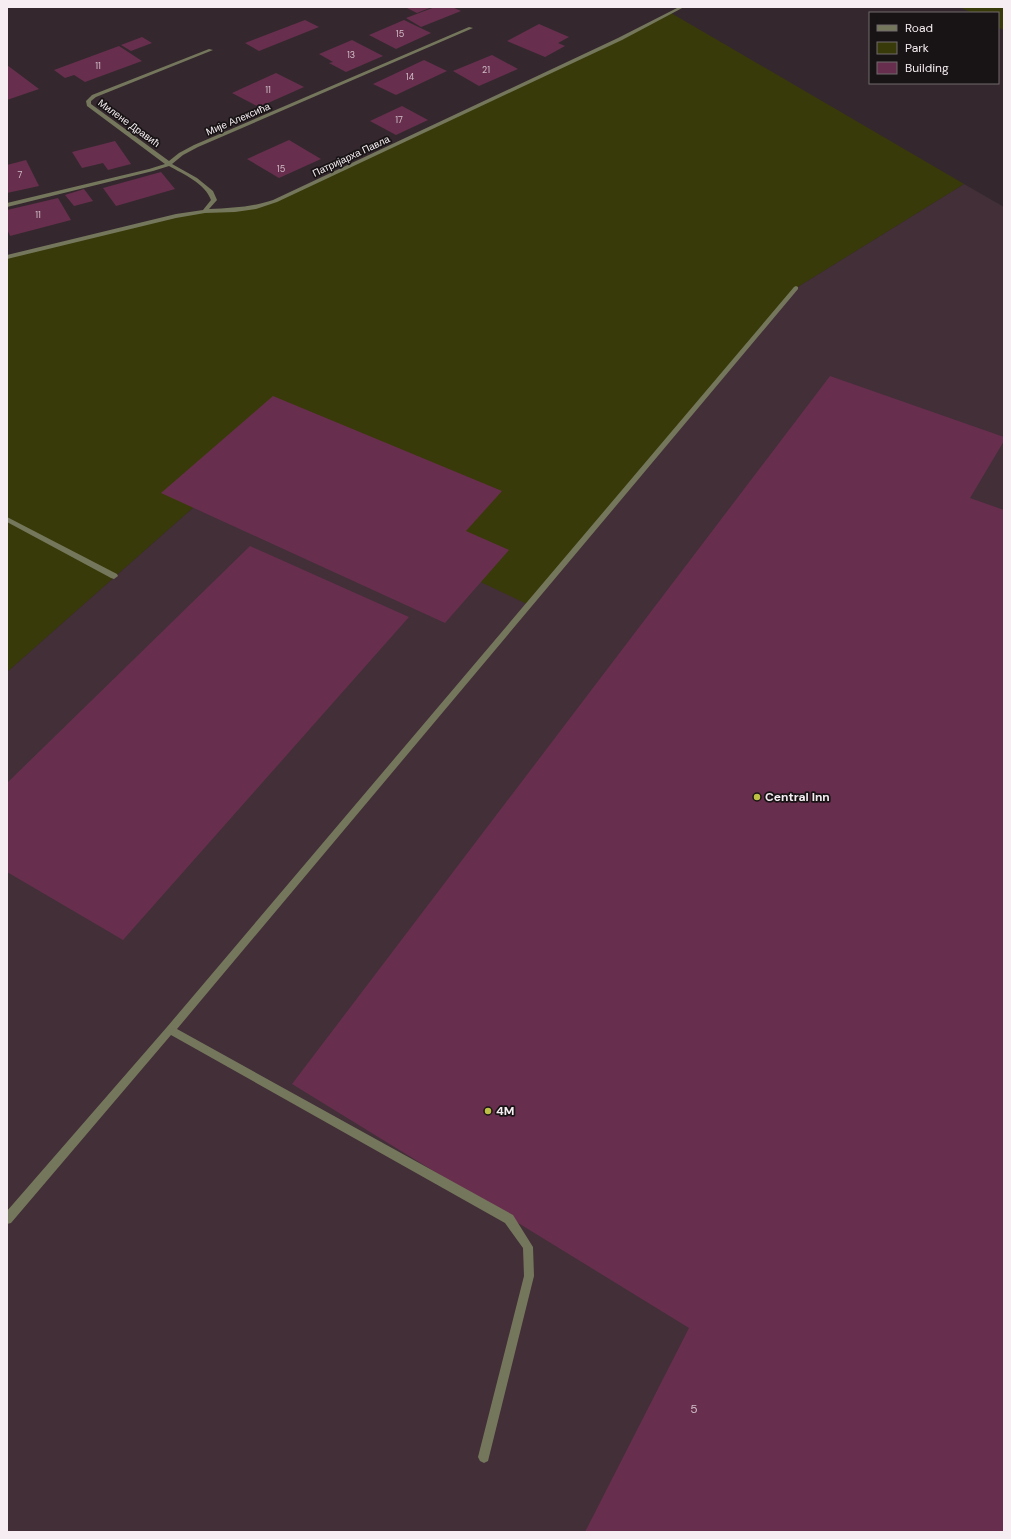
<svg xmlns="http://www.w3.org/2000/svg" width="1011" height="1539" viewBox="0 0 1011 1539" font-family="'DM Sans',sans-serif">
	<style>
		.built { fill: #422f38 }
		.green { fill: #393a09 }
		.building { fill: #672f4d }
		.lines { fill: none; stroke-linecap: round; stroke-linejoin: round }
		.service { fill: #75775c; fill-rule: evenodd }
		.minor { fill: #75775c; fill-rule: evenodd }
		.poi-dot { fill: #bcbf44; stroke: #181315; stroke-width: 1.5 }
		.labels { text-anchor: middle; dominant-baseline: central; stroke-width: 3.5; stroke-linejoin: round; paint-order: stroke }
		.far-number-label { font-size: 9px; fill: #d2bec8 }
		.far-street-label { font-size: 10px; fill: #f5edf1; stroke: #181315 }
		.poi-label { font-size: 12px; font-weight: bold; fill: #f5edf1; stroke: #181315; text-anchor: start }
		.near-number-label { font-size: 12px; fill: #d2bec8 }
	</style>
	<rect width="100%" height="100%" fill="#34282e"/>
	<!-- built -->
	<path class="built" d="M964,184l40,23v1325h-997v-860l232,-205 557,-179z"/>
	<!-- green -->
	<path class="green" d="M960,7h44v23l-6,-3v-14h-26z
		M671,13l293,171 -168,104 -267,317 -290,-138 -232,205v-415l198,-46 30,-1 40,-9 345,-162z"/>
	<!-- building -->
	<path class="building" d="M405,7h27l-15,6z
		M435,7h17l9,4 -40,16 -15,-9z
		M305,20l14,7 -60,24 -14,-8z
		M404,20l27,13 -35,16 -27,-14z
		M539,24l30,13 -11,6 7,3 -20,11 -38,-16z
		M142,37l10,6 -21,8 -10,-6z
		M352,40l31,16 -37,16 -17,-9 4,-1 -14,-8z
		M119,46l23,15 -57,21 -11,-7 -9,3 -11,-8z
		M492,55l26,14 -39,17 -26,-15z
		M424,60l23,11 -51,24 -23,-11z
		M7,65l32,24 -32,11z
		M276,73l28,14 -45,20 -27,-14z
		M402,106l26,14 -32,15 -26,-14z
		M289,140l32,19 -42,19 -32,-19z
		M115,141l16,23 -23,6 -5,-7 -21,5 -10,-16z
		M26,160l13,26 -32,7v-28z
		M161,172l14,17 -59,17 -13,-18z
		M84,189l9,12 -19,5 -9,-11z
		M58,198l13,22 -61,16 -3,-7v-19z
		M830,376l174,61v4l-34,57 34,12v1022h-419l104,-204 -397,-244z
		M273,396l229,95 -36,40 43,19 -64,73 -284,-130z
		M250,546l159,71 -286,323 -116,-68v-89z"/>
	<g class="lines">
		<!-- service -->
		<path class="service" d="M796,286l2,1v2l-621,740 336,186 20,32 1,29 -46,185 -4,2 -4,-2 -2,-4 46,-181 -1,-28 -18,-25 -334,-188 -160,188 -4,1v-13l160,-184 627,-740z
			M7,517l110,57 1,2 -4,3 -3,-1 -104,-56z"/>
		<!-- minor -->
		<path class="minor" d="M679,7h5l-62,33 -345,162 -21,7 -21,3 -30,1 -29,5 -169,41v-4l169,-41 27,-4 8,-10c-6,-17 -28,-26 -42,-34l-16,5 -146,36v-4l142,-34 16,-5 -78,-58 -1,-5 6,-6 117,-46 4,1 -117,47 -5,4v3l78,57 10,-8 15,-8 275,-118 4,1 -275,119 -15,8 -11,9 25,14 16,13 4,9 -8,9c23,-1 43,-2 64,-9l345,-162z"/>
	</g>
	<!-- markers -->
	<g class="poi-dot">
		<circle cx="757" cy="797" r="4"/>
		<circle cx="488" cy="1111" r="4"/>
	</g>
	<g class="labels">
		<!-- far-number labels -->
		<g class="far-number-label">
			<text x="400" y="34">15</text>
			<text x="351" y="55">13</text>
			<text x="98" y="66">11</text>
			<text x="486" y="70">21</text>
			<text x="410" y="77">14</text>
			<text x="268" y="90">11</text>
			<text x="399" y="120">17</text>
			<text x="281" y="169">15</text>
			<text x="20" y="175">7</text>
			<text x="38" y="215">11</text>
		</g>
		<!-- far-street labels -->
		<g class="far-street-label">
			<text transform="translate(238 119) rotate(-23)">Мије Алексића</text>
			<text transform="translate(129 123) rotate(36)">Милене Дравић</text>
			<text transform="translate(351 156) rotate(-25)">Патријарха Павла</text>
		</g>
		<!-- poi labels -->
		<g class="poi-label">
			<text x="765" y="797">Central Inn</text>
			<text x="496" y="1111">4M</text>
		</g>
		<!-- near-number labels -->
		<g class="near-number-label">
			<text x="694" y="1409">5</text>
		</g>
	</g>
	<!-- border -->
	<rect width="1011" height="1539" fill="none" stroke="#f5edf1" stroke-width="16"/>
	<!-- legend -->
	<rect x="869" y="12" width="130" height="72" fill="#181315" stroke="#706a6d"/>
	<rect x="877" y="25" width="20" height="6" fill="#75775c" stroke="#706a6d"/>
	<text x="905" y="32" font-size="12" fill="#f5edf1">Road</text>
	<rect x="877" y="42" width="20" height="12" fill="#393a09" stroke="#706a6d"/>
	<text x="905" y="52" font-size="12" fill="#f5edf1">Park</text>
	<rect x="877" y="62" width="20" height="12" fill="#672f4d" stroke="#706a6d"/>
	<text x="905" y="72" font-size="12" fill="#f5edf1">Building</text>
</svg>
